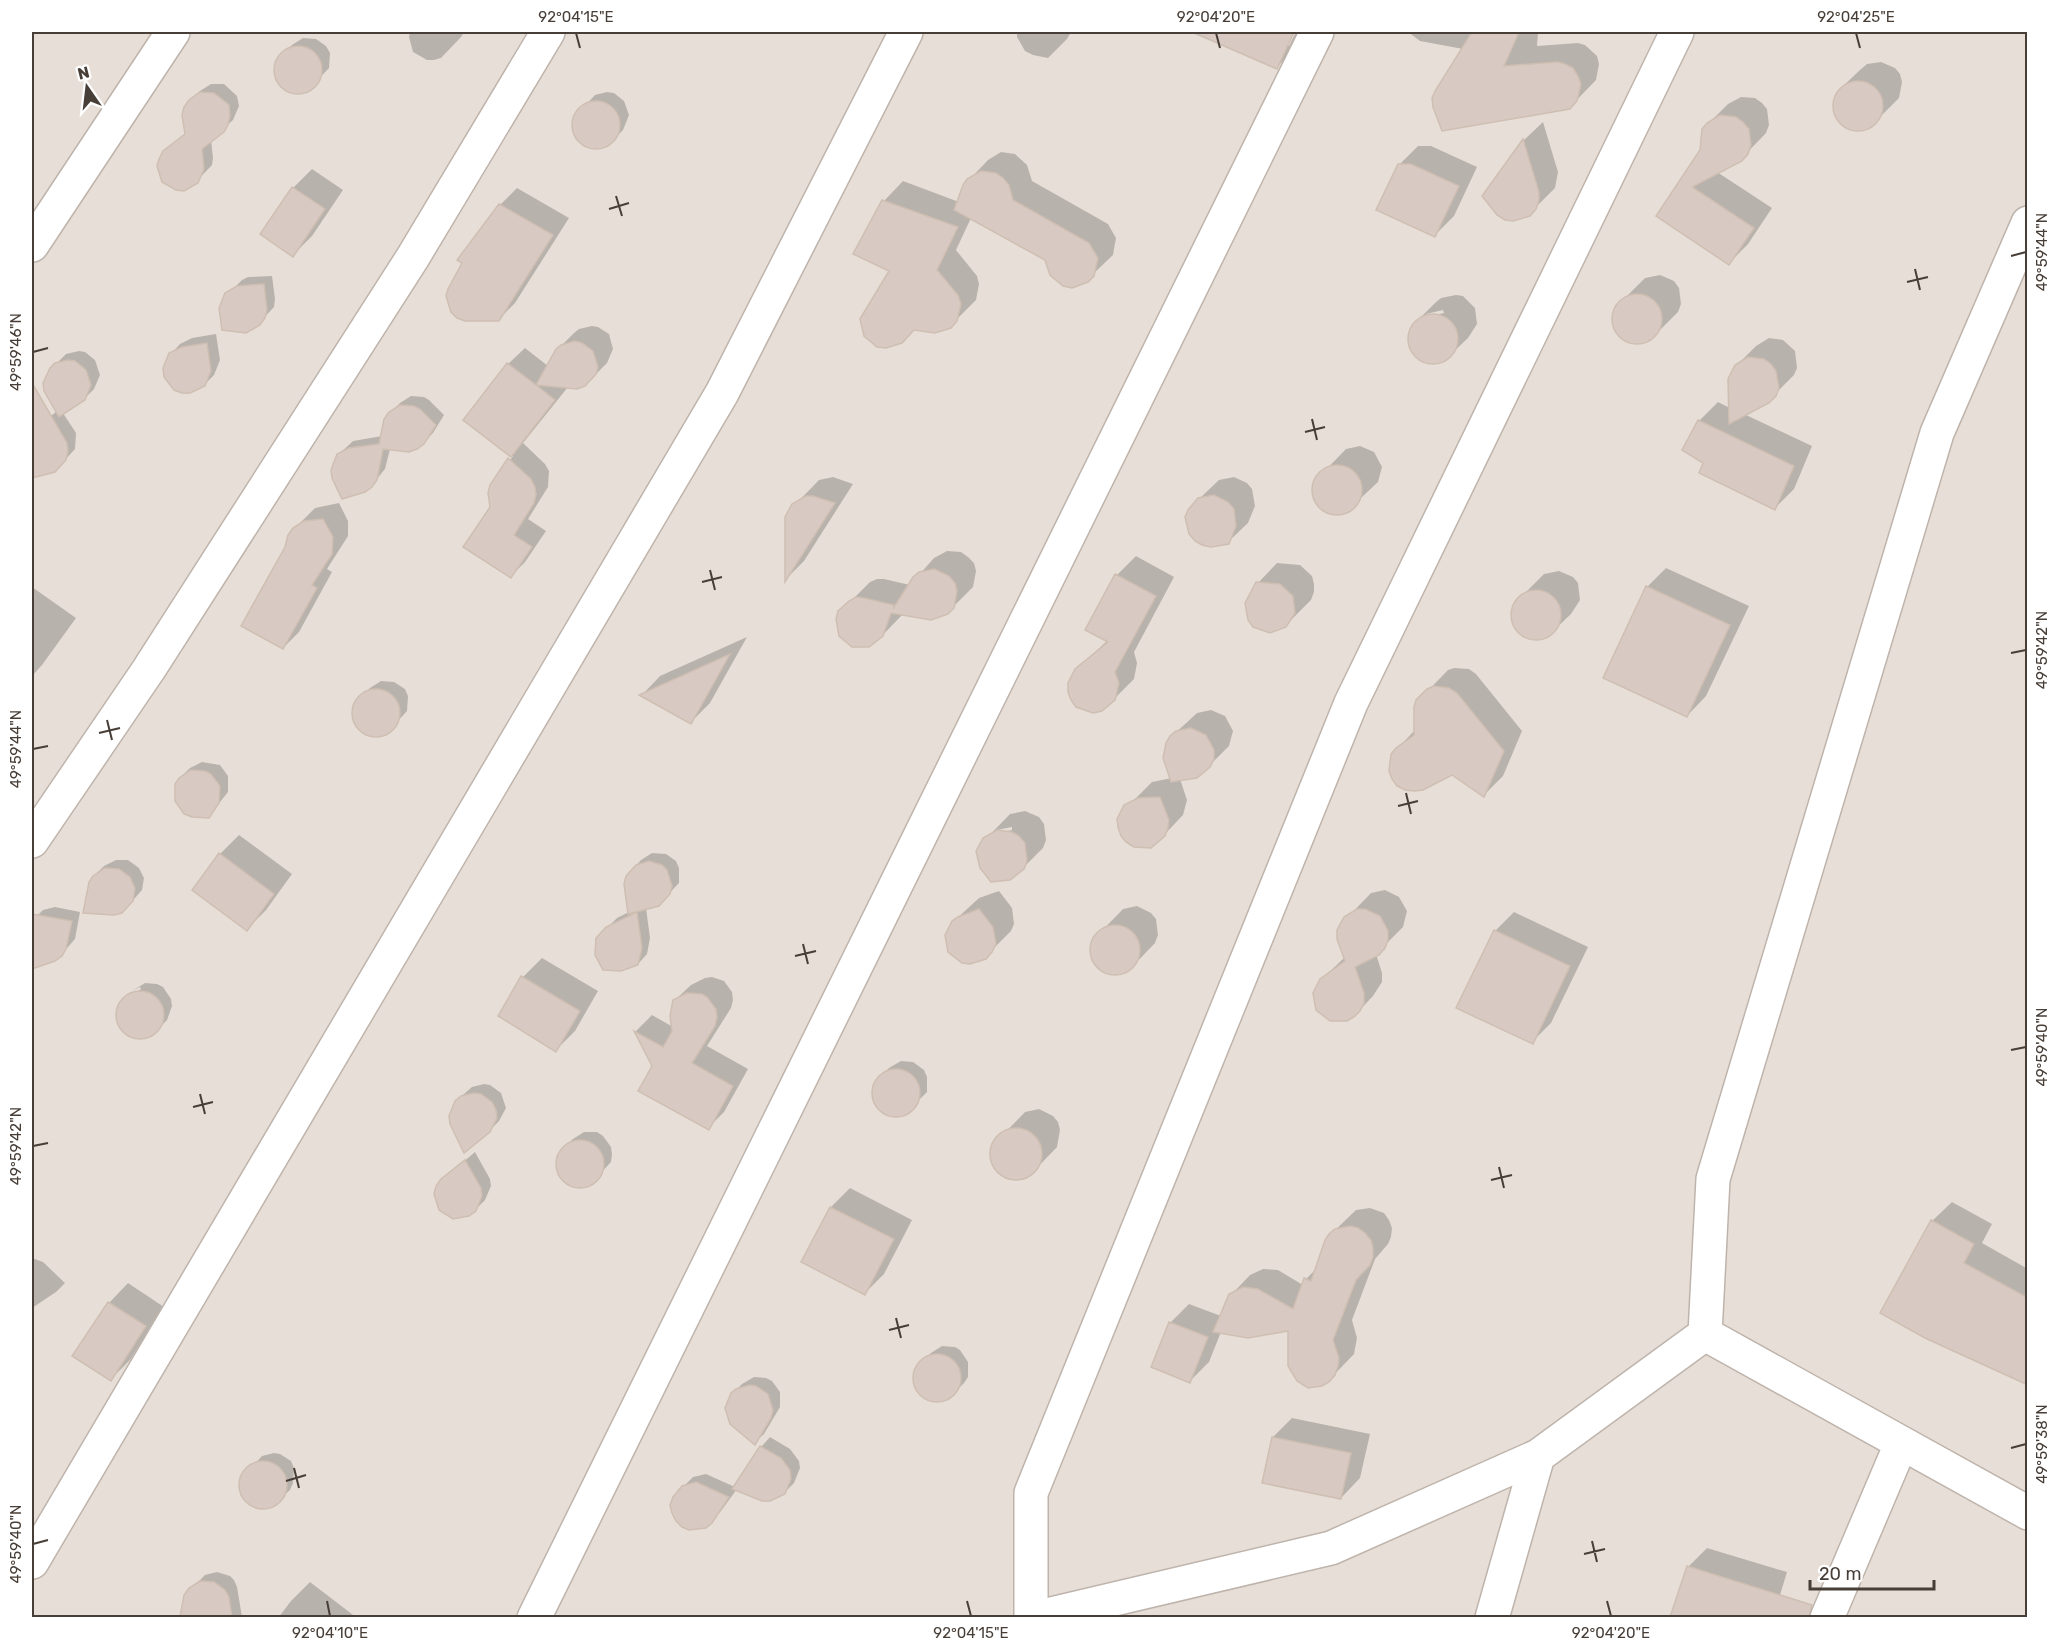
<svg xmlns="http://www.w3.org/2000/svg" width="2059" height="1649" viewBox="0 0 2059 1649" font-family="Rubik,sans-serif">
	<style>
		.residential { fill: #e7dfd7 }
		.shadow { fill: #0003; fill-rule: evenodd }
		.building { fill: #d8cac2; stroke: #cfbeb2; stroke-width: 1.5 }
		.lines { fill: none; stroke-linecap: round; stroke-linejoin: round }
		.street-casing { stroke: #bfb4ac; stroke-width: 36 }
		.street { stroke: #fff; stroke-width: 33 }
		.ticks { fill: none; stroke: #473e37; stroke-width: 2 }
		.neatline { fill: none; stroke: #473e37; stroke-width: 2 }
		.ticks-label { font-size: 15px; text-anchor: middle; fill: #473e37 }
	</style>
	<rect width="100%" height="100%" fill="#f3eee9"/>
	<!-- residential -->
	<path class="residential" d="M32,32h1995v1585h-1995z"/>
	<!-- shadow -->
	<path class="shadow" d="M410,32h53l-1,4 -21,22 -7,2h-7l-14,-8 -4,-15z
		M1017,32h54l-4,7 -19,19 -15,-3 -8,-4 -8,-14z
		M1245,32h47l-6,14h3l7,-14h8l-8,16 -19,19 -40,-17z
		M1408,32h130l-1,14 41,-3 7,2 12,11 2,8 -3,16 -27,28 -106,-59 -43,-8z
		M303,38l13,1 10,7 4,7 -1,15 -20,21 -15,3 -16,-11 -2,-12 2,-8 4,-6 10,-10z
		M1881,62l14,6 5,6 2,8 -3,16 -26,26 -7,5 -16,-1 -7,-4 -9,-14v-8l7,-14 20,-19 6,-5z
		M211,84h13l13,12 2,10 -6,14 -22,20 2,18 -1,7 -21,22 -27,-35 22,-19 4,-32 10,-10z
		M607,92l7,1 10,8 5,14 -6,15 -10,10 -14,7 -8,-1 -7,-2 -9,-13v-15l20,-21z
		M1741,97l14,1 7,5 5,6 2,16 -3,8 -25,26 -24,13 55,36 -24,36 -19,19 -71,-47 44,-65 6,-27 20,-20z
		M1543,122l15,50 -3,16 -26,26 -45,-18 40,-56z
		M1418,146h13l46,21 -23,49 -19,19 -36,-70z
		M1001,152l14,2 12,11 5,16 76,43 8,14 -3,17 -20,19 -47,-15 -75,-41 -15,32 21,26 2,8 -3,16 -26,26 -59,-56 -7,-69 19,-20 56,21 10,-22 19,-20z
		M312,169l31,21 -31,46 -19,19v-67z
		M517,188l52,30 -54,85 -17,17 2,-115z
		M1660,275l14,6 5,7 2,16 -3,8 -26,26 -16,5 -7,-1 -8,-4 -5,-7 -3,-16 2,-7 30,-30z
		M272,276l3,23 -1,8 -21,22 -21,-39 10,-10 6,-3z
		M1456,295l7,1 12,12 2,16 -9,14 -20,19 -7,4h-16l-13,-10 -3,-16 7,-13 20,-20 5,-4zM1443,310l1,3 -18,4v-3z
		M592,326l6,1 11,7 4,15 -6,14 -17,17 -22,7 -45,56 22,21 4,7 -1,16 -20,32 18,12 -21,31 -14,14 -20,-69v-21l22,-30 -47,-36 42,-56 17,-16 23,18 9,-16 17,-17 5,-4z
		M216,334l4,26 -6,15 -10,10 -33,-31 9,-10 12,-6z
		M1769,338l14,2 12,11 2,17 -3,7 -26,26 -24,13 68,32 -18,43 -19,19 -70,-45 -6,-42 19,-19 12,6 6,-42 20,-20z
		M79,351l6,1 10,8 5,15 -6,14 -10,10 -21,14 13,20 -1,16 -11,12 -25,11 -7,-5v-35l25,-21 -6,-42 15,-15z
		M411,396l13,1 5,3 15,15 -11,18 -10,10 -33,6 -5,20 -14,17 -33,-31 15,-14 29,-5 8,-23 10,-10z
		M1360,446l14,6 8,15 -4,15 -33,31 -8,1 -15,-5 -8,-14 2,-15 30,-31z
		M833,477l20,7 -49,77 -17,17 2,-67 30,-31z
		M1234,477l13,6 5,6 3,17 -7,17 -20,19 -29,-43 20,-19z
		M339,503l9,18v15l-21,33 5,3 -33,60 -16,16 16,-124 16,-16z
		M947,551l14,1 7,5 6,6 2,8 -3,16 -26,26 -44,1 -27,28 -15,5 -21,-12 -3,-16 3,-7 30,-30 7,-3h7l26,6 24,-27z
		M1136,556l38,21 -40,75 3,11 -3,16 -26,26 -32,-35 32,-30 9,-65z
		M1277,563l23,2 12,11 2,8v8l-3,8 -26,26 -27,-43z
		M1666,568l83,38 -43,90 -19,20 -40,-129z
		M1559,571l14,6 5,6 2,17 -9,14 -20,19 -15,6 -8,-2 -13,-10 -3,-16 2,-7 30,-30z
		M32,587l44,31 -34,47 -10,11z
		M747,637l-37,66 -19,19 -49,-27 18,-19z
		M1454,668l15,1 7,5 46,57 -19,45 -19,19 -32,-22 -55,-24 18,-19 3,-29 30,-31z
		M381,681l13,1 11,7 3,7 -1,15 -20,22 -7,2 -16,-3 -9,-12 -1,-8 6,-14 10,-10z
		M1211,710l14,6 8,15 -4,15 -20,20 -29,13 7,21 -4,15 -19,20 -43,-22 31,-31 20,-4 -1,-41 26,-24z
		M202,762l18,3 8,11v16l-20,25 -28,-39 10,-10z
		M1025,811l14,6 5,7 2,16 -3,8 -20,20 -43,-23 30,-31zM1012,827v3l-15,3v-3z
		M239,835l53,39 -26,36 -19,19 -27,-75z
		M652,853l14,1 10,7 3,7v15l-21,22 -12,3 4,30 -3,16 -9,10 -31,-36 10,-10 12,-6 -2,-36 14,-16z
		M116,860h12l11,8 5,10 -2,12 -14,16 -34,-30 10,-10z
		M1385,890l14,7 8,14 -4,16 -27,27 6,19v9l-9,14 -19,20 -16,5 -8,-1 -9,-40 24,-23 -4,-33 30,-31z
		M999,891l13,17 2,16 -3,7 -26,26 -32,-35 26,-24z
		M1137,906l14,7 5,6 2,16 -3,8 -25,26 -7,4h-17l-12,-10 -3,-16 2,-7 30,-31z
		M55,907l25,5 -5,27 -14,16 -21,7 -8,-5v-36l11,-11z
		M1514,912l74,35 -37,76 -19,19 -37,-111z
		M542,958l56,33 -23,40 -19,19 -33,-73z
		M712,977l12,4 8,11 1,8 -2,8 -24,38 41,23 -24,43 -16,16 -54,-62 -18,-35 16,-16 21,12 1,-26 17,-16 14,-7z
		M145,983l12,1 6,3 8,12 1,7 -5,14 -10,10 -14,7 -15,-3 -9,-12 -1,-8 5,-14 18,-11 -1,-2 -8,4z
		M901,1061l12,1 11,8 3,7v15l-21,21 -7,3 -15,-4 -6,-5 -4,-15 5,-14 10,-10z
		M484,1084l6,1 11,8 5,15 -7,13 -10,10 -33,-30 16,-14z
		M1039,1109l14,7 5,6 2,8 -3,17 -25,26 -16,5 -8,-1 -7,-5 -9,-14 3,-15 30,-31z
		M584,1132h13l6,4 8,11 1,7 -1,8 -15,16 -13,8h-8l-7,-4 -9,-12 -2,-7 6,-15 10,-9z
		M475,1152l15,27 1,7 -6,14 -10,10 -14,8 -7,-1 -12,-37z
		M850,1188l62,32 -28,54 -19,19 -62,-32 28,-54z
		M1952,1202l40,22 -10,19 46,26v115l-96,-163z
		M1370,1208l14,5 5,7 3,8 -1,9 -3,7 -13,15 -23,61 5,18 -3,16 -25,26 -40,-51 -68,3 -12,30 -19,19 -20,-58 19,-19 32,12 10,-21 19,-20 13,-6 15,1 25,15 3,-6 11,-11 13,-33 26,-25z
		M32,1258l11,4 22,21 -9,9 -24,16z
		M128,1283l36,24 -34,53 -19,19 -37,-23 35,-53z
		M942,1346l13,1 5,3 8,12v15l-4,6 -10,10 -14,8 -15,-4 -9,-12v-15l15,-17z
		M754,1377l12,1 6,3 8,11v15l-16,27 -10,9 -22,-49 10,-10z
		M1292,1418l78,16 -10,44 -19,20 -68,-61z
		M770,1437l20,12 9,12 1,7 -6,15 -10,10 -47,-4 -16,22 -10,10 -28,-34 10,-10 13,-3 29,13 26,-40z
		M274,1453l6,1 11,7 3,7 -1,15 -3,7 -17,15 -15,2 -13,-8 -5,-15 2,-7 20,-21z
		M1707,1548l80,24 -14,46h-103l18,-51z
		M217,1572l13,4 4,4 3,7 5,30 -54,1 -3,-7 10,-26 10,-10z
		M310,1582l47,36h-79l13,-17z"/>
	<!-- building -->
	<path class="building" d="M1192,32h102l-17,37z
		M1472,32h47l-15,34 54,-4 7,2 8,4 5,8 3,8 -4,17 -7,8 -128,22 -9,-24 -1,-9 3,-7z
		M274 70a24 24 0 1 1 48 0a24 24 0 1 1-48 0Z
		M1833 106a25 25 0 1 1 50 0a25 25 0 1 1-50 0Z
		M200,92l14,1 15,12 1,11 -2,9 -4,7 -22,17 2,20 -6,14 -14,8 -8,-1 -14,-8 -5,-16 2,-7 4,-8 22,-17 -3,-19 2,-8 5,-7z
		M572 125a24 24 0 1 1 48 0a24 24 0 1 1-48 0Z
		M1720,115l16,2 7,5 6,7 2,16 -3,9 -6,7 -50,26 62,41 -25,37 -73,-49 44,-66 2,-21 5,-6z
		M1523,139l16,53v8l-3,9 -6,7 -17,5 -8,-1 -8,-5 -15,-19z
		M1398,164h13l48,22 -24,51 -59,-27z
		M981,171l15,2 7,5 6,7 4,15 76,43 9,15 -4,18 -6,6 -16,6 -9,-2 -13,-11 -5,-15 -91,-50 9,-25 4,-6z
		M292,187l33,22 -32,48 -33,-23z
		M882,200l76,27 -21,43 21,25 3,9 -4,17 -6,7 -16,5 -21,-3 -12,13 -16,5 -9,-1 -13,-11 -4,-17 29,-48 -36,-17z
		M499,204l54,31 -54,86h-34l-8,-3 -6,-6 -5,-16 2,-7 14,-26 -5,-3z
		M264,284l3,26 -2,8 -5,7 -14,8 -24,-3 -3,-22 6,-15 12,-7z
		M1612 319a25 25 0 1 1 50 0a25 25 0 1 1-50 0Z
		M1408 339a25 25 0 1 1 50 0a25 25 0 1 1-50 0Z
		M575,341l7,2 11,8 5,16 -2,7 -11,12 -8,3 -41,-4 19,15 -44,57 -48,-37 44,-57 29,22 20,-36 5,-4z
		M207,343l4,28 -6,15 -15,7h-8l-8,-3 -10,-13 -1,-9 6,-15 13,-6z
		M1748,357l16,2 7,5 5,7 3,17 -3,8 -7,7 -40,21 -1,-45 7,-14z
		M68,360l7,1 11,9 5,15 -6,15 -26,17 -15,-26 -1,-8 7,-15 5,-5z
		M32,383l35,60 1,8 -2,9 -11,12 -23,6z
		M400,405l14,1 6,3 16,16 -12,19 -7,5 -8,3 -26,-3 -6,31 -5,7 -7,5 -23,7 -10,-21 -1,-8 6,-16 12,-6 30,-4 5,-25 5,-7z
		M1698,420l96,46 -19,44 -76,-37 4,-10 -21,-13z
		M508,458l23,21 4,8 1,8 -2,8 -20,32 18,12 -21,31 -48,-31 27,-40 -2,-14 2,-8z
		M1312 490a25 25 0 1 1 50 0a25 25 0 1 1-50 0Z
		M1214,495l14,7 6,7 2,17 -7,18 -18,3 -9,-2 -7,-4 -6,-7 -4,-17 3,-7 10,-12z
		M806,496h7l22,7 -50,79v-65l7,-13z
		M323,519l10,18 -1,17 -20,31 5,3 -34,61 -42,-23 44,-79 3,-12 5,-7 11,-7z
		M934,569l15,7 6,7 2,8 -3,17 -6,6 -17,6 -40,-7 -8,23 -14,11h-17l-13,-11 -3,-17 2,-8 11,-10 7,-4 8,1 30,7 -1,4 20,-32 6,-5z
		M1115,574l41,22 -41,76 4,11 -4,17 -13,11 -9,2 -17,-6 -5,-7 -3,-8v-9l7,-14 33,-27 -23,-12z
		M1256,582l24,2 13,12 2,17 -9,14 -16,6 -17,-6 -5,-7 -3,-17z
		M1646,586l84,39 -43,92 -84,-39z
		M1511 615a25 25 0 1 1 50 0a25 25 0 1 1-50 0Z
		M730,654l-39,70 -52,-29z
		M1434,686l15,2 8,5 47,58 -20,46 -32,-22 -29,15 -9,1 -9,-1 -8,-4 -5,-7 -3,-8 2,-17 5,-6 18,-13v-28l2,-7 11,-11z
		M352 713a24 24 0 1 1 48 0a24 24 0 1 1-48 0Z
		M1191,728l15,7 8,15v9l-4,8 -13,11 -26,4 -8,-24 3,-15 4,-7 6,-5z
		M191,770l14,1 6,3 9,12 -1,17 -10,15 -17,-1 -8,-3 -9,-13v-17l4,-6z
		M1160,797l9,23 -1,8 -3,8 -14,12 -17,-1 -8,-5 -5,-6 -3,-9 -1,-8 7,-14 14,-7z
		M997,830l15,2 7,4 6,7 2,18 -3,8 -14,11 -19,2 -11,-14 -4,-17 7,-13z
		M219,853l55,41 -27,37 -55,-41z
		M649,861l13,4 5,5 5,16 -2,8 -11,12 -31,8 -4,-30 2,-8 10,-11z
		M105,868l14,1 11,8 5,11 -2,13 -11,12 -8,2 -31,-2 6,-31 4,-6z
		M979,909l14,18 3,17 -4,8 -6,7 -16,5 -8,-1 -14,-11 -3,-17 7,-14 6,-4z
		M1357,909h8l15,7 8,15v9l-3,8 -6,7 -24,12 9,26v10l-4,8 -6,6 -7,4h-17l-14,-11 -3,-17 7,-14 25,-18 -8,-22v-9l7,-13z
		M637,912l5,36 -4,17 -17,6 -18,-1 -8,-15 1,-17 10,-11z
		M32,914l40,7 -6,28 -4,7 -7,5 -23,8z
		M1090 950a25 25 0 1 1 50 0a25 25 0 1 1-50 0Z
		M1494,930l76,36 -37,78 -77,-36z
		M521,976l59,35 -24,41 -58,-36z
		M116 1015a24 24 0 1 1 48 0a24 24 0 1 1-48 0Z
		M687,993l15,1 5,3 9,12 1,8 -2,9 -23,37 41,23 -24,44 -71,-39 14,-25 -18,-35 29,16 9,-16 -2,-15 3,-16z
		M872 1093a24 24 0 1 1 48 0a24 24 0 1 1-48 0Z
		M474,1093l7,1 11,8 4,8 1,8 -7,14 -26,21 -14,-29 -1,-8 6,-15 6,-5z
		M990 1154a26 26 0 1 1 52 0a26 26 0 1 1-52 0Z
		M556 1164a24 24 0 1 1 48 0a24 24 0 1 1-48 0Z
		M465,1160l16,28 1,8 -6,15 -7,5 -16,3 -14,-9 -5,-16 2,-8 5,-7z
		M830,1207l64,32 -29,56 -64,-33z
		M1931,1220l43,24 -10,19 64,35v87l-103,-47 -45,-25z
		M1350,1226l8,2 7,5 6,7 2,8v9l-3,8 -14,15 -23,60 6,18 -1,8 -3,9 -6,7 -7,4 -14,2 -11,-7 -9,-15v-35l-40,7 -35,-6 16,-38 14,-7 15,2 35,20 11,-31 7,3 14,-41 4,-6 6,-5z
		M108,1302l38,24 -35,55 -39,-25z
		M1169,1322l39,15 -18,46 -39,-16z
		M913 1378a24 24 0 1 1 48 0a24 24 0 1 1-48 0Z
		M750,1385l6,1 12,8 5,16 -2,8 -16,27 -25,-21 -5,-16 6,-15 5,-4z
		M1272,1437l79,16 -10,46 -79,-16z
		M760,1446l21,12 9,12 1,9 -6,15 -15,7h-8l-30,-12z
		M239 1485a24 24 0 1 1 48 0a24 24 0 1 1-48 0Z
		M696,1482l33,15 -17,26 -6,5 -17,2 -7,-3 -6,-6 -4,-8 -2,-8 3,-8 9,-11z
		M1687,1566l125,39 -3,12h-139z
		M200,1581l14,1 11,8 4,7 3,20h-52l4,-22 5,-7z"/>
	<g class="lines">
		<!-- street casing -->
		<g class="street-casing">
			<path id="street" d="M2028,223l-91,210 -224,746 -8,155 323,179
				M32,245l141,-213
				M32,841l117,-172 264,-412 135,-225
				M32,1562l690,-1169 184,-361
				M534,1618l783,-1586
				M1031,1618v-125l320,-790 326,-671
				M1034,1618l297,-70 207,-92 167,-122
				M1492,1618l46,-162
				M1827,1618l74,-174"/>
		</g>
		<!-- street -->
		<use href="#street" class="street"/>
	</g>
	<!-- ticks -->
	<path class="ticks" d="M576,33l4,15M1216,33l4,15M1856,33l4,15M616,196l6,20M609,209l20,-6M2011,256l15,-4M1915,269l5,21M1907,282l21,-5M33,352l15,-4M1312,419l5,21M1305,432l20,-5M710,570l5,20M702,582l20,-5M2011,653l15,-3M107,720l5,20M99,733l21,-5M33,749l15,-3M1406,793l5,21M1398,806l20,-5M803,944l5,20M795,956l21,-5M2011,1050l15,-3M200,1094l5,20M193,1107l20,-5M33,1146l15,-3M1499,1167l5,21M1491,1180l21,-5M896,1318l5,20M889,1330l20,-5M2011,1448l15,-4M294,1468l5,20M286,1481l20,-6M1592,1541l5,21M33,1544l15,-4M1584,1554l21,-5M327,1601l3,15M967,1601l4,15M1607,1601l4,15"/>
	<!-- border -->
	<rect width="2059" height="1649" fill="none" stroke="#ffffff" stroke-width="66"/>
	<!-- north arrow -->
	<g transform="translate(87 87) rotate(346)" stroke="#ffffff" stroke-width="4.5" paint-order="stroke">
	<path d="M0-4.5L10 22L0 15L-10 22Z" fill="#473e37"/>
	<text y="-9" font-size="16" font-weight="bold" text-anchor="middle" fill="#473e37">N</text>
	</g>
	<!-- scale -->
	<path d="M1810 1580v9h124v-9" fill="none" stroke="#473e37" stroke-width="3"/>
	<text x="1819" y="1580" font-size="18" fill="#473e37" stroke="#ffffff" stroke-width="4.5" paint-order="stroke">20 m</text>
	<rect x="33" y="33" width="1993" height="1583" class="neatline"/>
	<g class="ticks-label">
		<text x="576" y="22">92°04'15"E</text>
		<text x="1216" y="22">92°04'20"E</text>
		<text x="1856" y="22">92°04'25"E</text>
		<text transform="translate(2042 252) rotate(-90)" y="5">49°59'44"N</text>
		<text transform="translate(16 352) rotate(-90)" y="5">49°59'46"N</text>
		<text transform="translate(2042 650) rotate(-90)" y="5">49°59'42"N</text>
		<text transform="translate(16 749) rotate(-90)" y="5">49°59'44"N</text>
		<text transform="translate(2042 1047) rotate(-90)" y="5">49°59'40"N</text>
		<text transform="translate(16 1146) rotate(-90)" y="5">49°59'42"N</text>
		<text transform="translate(2042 1444) rotate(-90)" y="5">49°59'38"N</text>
		<text transform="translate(16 1544) rotate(-90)" y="5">49°59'40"N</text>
		<text x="330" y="1638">92°04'10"E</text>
		<text x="971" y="1638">92°04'15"E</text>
		<text x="1611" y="1638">92°04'20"E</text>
	</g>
</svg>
